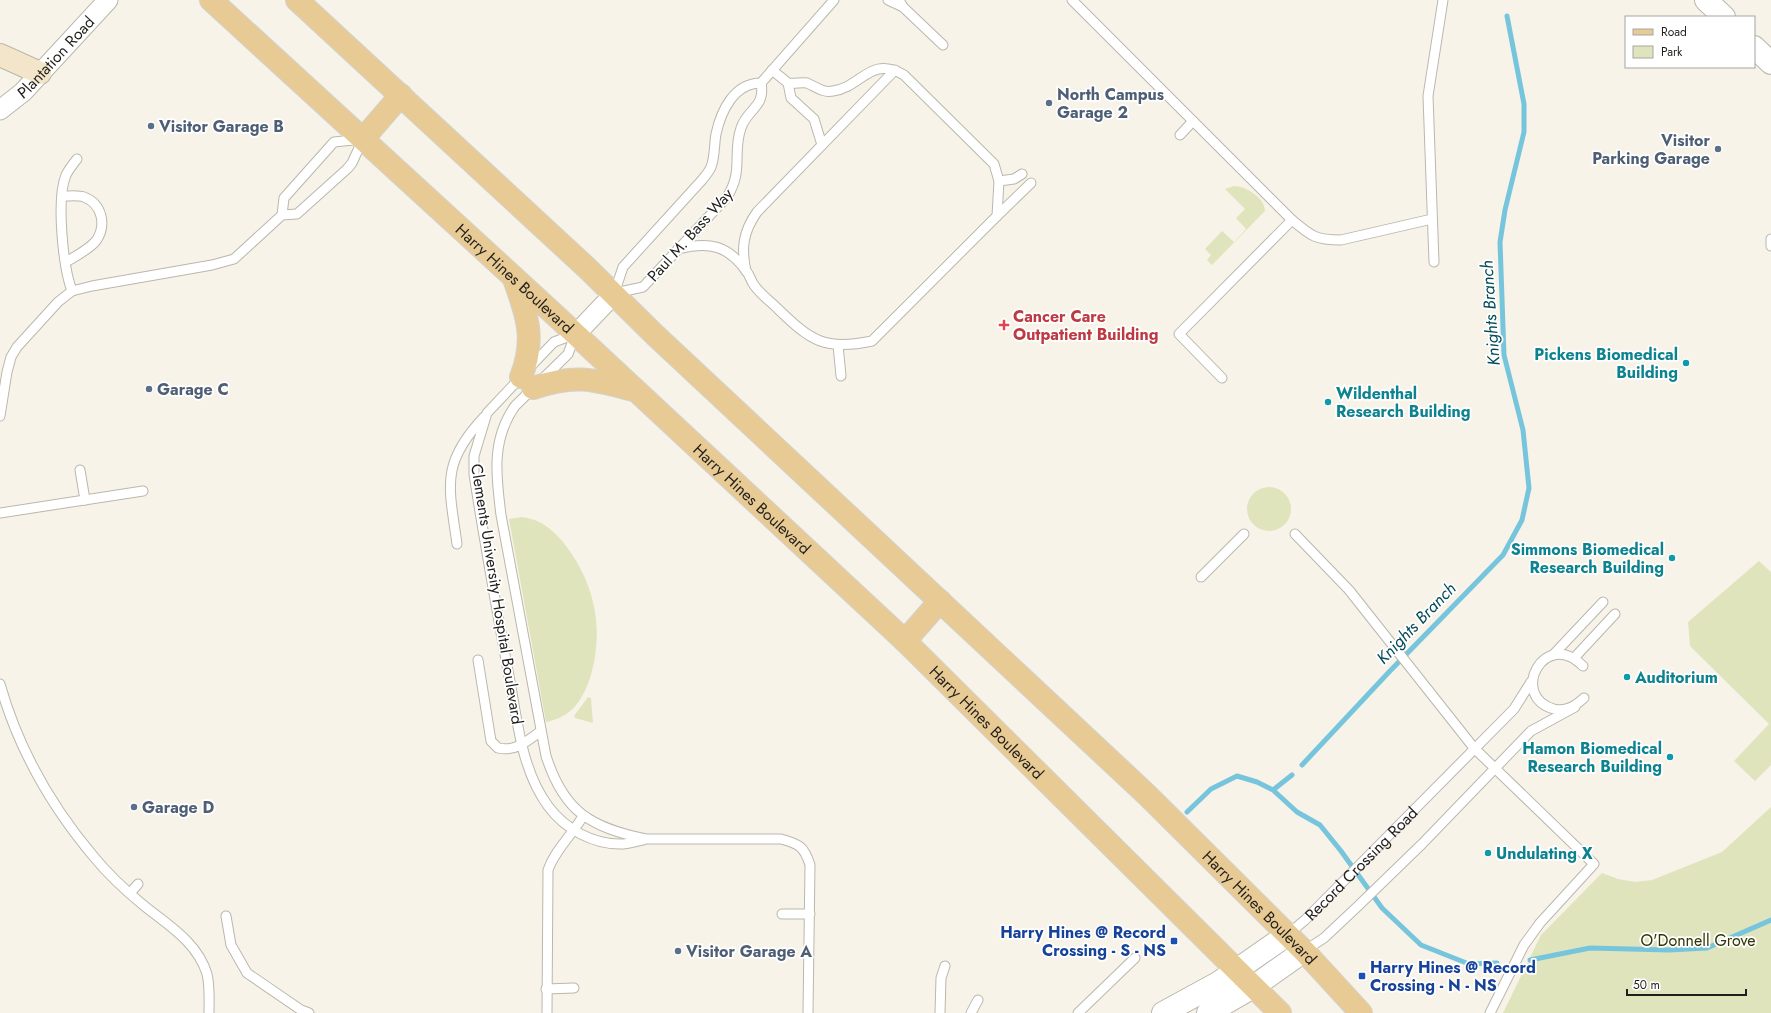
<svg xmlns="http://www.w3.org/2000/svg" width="1771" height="1013" viewBox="0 0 1771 1013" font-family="Jost,sans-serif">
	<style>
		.green { fill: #e0e4bd }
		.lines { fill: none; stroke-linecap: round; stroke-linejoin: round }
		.stream { stroke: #77c5dc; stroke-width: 5 }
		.service-casing { stroke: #bab7ac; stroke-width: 11 }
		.minor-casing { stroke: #bab7ac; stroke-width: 21 }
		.tertiary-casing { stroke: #bab7ac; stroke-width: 24 }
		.secondary-casing { stroke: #bab7ac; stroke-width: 24 }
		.primary-casing { stroke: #d3d2d1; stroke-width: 24 }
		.service { stroke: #fff; stroke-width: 9 }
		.minor { stroke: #fff; stroke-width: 19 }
		.tertiary { stroke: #fff; stroke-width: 22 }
		.secondary { stroke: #f3e5ca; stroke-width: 22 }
		.primary { stroke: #e8ca95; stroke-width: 22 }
		.service-dot { fill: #5c6f8a; stroke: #fff; stroke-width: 1.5 }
		.health-dot { fill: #e0444e; stroke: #fff; stroke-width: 1.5 }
		.culture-dot { fill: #0f9aa8; stroke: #fff; stroke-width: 1.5 }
		.transit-dot { fill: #1a4fb4; stroke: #fff; stroke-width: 1.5 }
		.labels { text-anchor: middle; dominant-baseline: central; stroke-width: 3.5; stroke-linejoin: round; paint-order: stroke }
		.street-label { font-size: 16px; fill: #211f1b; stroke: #fff }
		.service-label { font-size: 16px; font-weight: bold; fill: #4e5e75; stroke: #fff; text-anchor: start }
		.health-label { font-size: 16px; font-weight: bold; fill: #be3a42; stroke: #fff; text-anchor: start }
		.culture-label { font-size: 16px; font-weight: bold; fill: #0d838f; stroke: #fff; text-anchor: end }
		.transit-label { font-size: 16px; font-weight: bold; fill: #164399; stroke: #fff; text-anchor: end }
		.park-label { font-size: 16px; fill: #323401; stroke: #fff }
		.water-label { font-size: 17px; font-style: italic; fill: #024b5b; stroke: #fff }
	</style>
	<rect width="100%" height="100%" fill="#f7f3e8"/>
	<!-- green -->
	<path class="green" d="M1234,186c12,0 31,12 31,25l-53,54 -5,-5 4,-5 -6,-6 17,-18 12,11 12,-13 -10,-11 9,-9 -20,-20z
		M1247 509a22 22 0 1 1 44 0a22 22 0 1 1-44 0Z
		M522,517c19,2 33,14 44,29 29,38 38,83 25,129 -8,25 -19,42 -45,47l-37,-203z
		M1759,561l12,11v193l-16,16 -21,-20 35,-37 -79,-78 -2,-24z
		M588,697l3,1 2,25 -18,-5 -1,-2z
		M1771,807v206h-268l38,-78 61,-62 16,6 17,3 17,-2 70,-28z"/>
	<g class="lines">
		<!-- stream -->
		<path class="stream" d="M1302,765l87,-93 114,-117 19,-35 7,-32 -6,-58 -19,-75 -4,-113 5,-32 19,-78v-28l-17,-88
			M1273,790l24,22 23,13 21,26 41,57 39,37 48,19 28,-1
			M1187,812l24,-23 26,-13 20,6 16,8 19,-15
			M1530,960l60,-12 79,2 38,-2 64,-28"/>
		<!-- service casing -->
		<g class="service-casing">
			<g id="service">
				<path d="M888,0l15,7"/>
				<path d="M899,0l4,7 40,38"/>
				<path d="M1072,0l220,220c19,16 23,20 49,20l91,-21"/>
				<path d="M788,83l3,15 23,21 8,26"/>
				<path d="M1180,135l13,-14"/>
				<path d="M999,181l15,-2 8,-5"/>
				<path d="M63,196c7,0 16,-1 21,1 18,7 23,28 12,44 -8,9 -20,15 -30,21"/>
				<path d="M997,216l34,-33"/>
				<path d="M1771,239v7"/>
				<path d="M678,249c31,-8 50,-4 69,23 3,4 4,9 7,13 6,9 16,16 24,24 33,32 47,42 94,32l125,-125 2,-35 -5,-17 -90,-89c-34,-20 -42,12 -71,16 -11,2 -16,-4 -26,-8 -5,-1 -13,1 -19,0l-16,-13"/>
				<path d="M1434,262l-6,-166 15,-96"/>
				<path d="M746,271c-5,-23 -3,-39 11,-59l138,-142"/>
				<path d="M72,291c-9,-24 -16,-92 -6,-116 3,-6 7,-11 11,-16"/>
				<path d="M615,293l28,-6 84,-90c17,-27 5,-43 14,-69 6,-19 25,-21 20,-45"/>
				<path d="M614,294l9,-27 79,-87c3,-4 7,-8 9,-13 4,-10 3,-22 5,-33 5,-23 18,-51 45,-51l73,-83"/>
				<path d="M575,335l-7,19 -53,52c-24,34 -19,70 -14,109l45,241c18,56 44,71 100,83h135c18,5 23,7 29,26l-2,148"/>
				<path d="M838,345l3,31"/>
				<path d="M530,367l24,-25 21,-8"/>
				<path d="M521,377l-34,36 -13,43v18c10,66 22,131 34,197 9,44 12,97 40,135 17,23 45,39 75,38 6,0 14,-3 20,-4"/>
				<path d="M1222,378l-43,-44 113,-114"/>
				<path d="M0,416l7,-44 4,-15 6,-10 41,-45 14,-11 20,-5 120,-21 22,-6 48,-44 2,-17 50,-56 29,-3 -11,24 -5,6 -50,45 -15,1"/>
				<path d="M80,470l5,30"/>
				<path d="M0,513l143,-22"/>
				<path d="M1295,534l54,56 125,158 120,116 -54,59 -16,22 -34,68"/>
				<path d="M457,544c-8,-58 -17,-80 27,-127"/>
				<path d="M1201,577l43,-43"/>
				<path d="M1553,655l50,-53"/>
				<path d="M1575,657l40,-43"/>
				<path d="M478,660l13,81 7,7c18,4 29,-7 43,-17"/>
				<path d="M1583,666c-38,-39 -75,30 -29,43 12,3 21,-3 30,-11"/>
				<path d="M0,684c18,64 51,122 94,173 14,17 31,33 48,47 24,20 55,37 65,70 3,12 2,26 2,39"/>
				<path d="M130,893l8,-9"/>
				<path d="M782,914h28"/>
				<path d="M226,916l5,29 16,28 54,37 8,3"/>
				<path id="s1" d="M1287,935l18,-15 209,-211 17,-27"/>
				<path d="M1304,951l20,-13 33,-31 65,-63 109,-113 44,-24"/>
				<path d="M546,989l28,-1"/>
				<path d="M547,1013l1,-143c7,-20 24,-35 35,-54"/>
				<path d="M940,1013l1,-35 4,-12"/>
				<path d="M971,1013l7,-13"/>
				<path d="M1078,1013l57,-55"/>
			</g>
		</g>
		<!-- minor casing -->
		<g class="minor-casing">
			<g id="minor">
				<path id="s2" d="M0,110l23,-18 85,-92"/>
				<path d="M576,334l38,-40"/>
			</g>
		</g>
		<!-- tertiary casing -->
		<g class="tertiary-casing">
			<path id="tertiary" d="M1706,0l18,17
				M1754,47l17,16
				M1163,1013l55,-30 69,-48
				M1208,1013l45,-26 51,-36"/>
		</g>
		<!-- secondary casing -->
		<g class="secondary-casing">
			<path id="secondary" d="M0,55l40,18"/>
		</g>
		<!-- primary casing -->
		<g class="primary-casing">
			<g id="primary">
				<path id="s3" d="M211,0l345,316 349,325 375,372"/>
				<path id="s4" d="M297,0l291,269 68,67 490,458 158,157 57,62"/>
				<path d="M363,139l38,-44"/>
				<path d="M514,279c13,36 22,60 7,98"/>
				<path d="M533,388c42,-14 59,-9 100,2"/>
				<path d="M905,641l35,-40"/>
			</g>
		</g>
		<!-- service -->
		<use href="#service" class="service"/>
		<!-- minor -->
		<use href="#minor" class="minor"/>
		<!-- tertiary -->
		<use href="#tertiary" class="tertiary"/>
		<!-- secondary -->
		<use href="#secondary" class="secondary"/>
		<!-- primary -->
		<use href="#primary" class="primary"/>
	</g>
	<!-- markers -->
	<g class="service-dot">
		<circle cx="1049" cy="103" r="4"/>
		<circle cx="151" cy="126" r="4"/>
		<circle cx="1718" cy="149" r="4"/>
		<circle cx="149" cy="389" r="4"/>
		<circle cx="134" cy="807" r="4"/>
		<circle cx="678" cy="951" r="4"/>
	</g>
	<path class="health-dot" d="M1002 319h4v4h4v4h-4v4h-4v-4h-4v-4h4z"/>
	<g class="culture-dot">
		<circle cx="1686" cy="363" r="4"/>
		<circle cx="1328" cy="402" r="4"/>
		<circle cx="1672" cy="558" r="4"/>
		<circle cx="1627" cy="677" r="4"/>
		<circle cx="1670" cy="757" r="4"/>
		<circle cx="1488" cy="853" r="4"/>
	</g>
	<g class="transit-dot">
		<rect x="1170" y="937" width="8" height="8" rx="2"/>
		<rect x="1358" y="972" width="8" height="8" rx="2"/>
	</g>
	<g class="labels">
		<!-- street labels -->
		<g class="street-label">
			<text stroke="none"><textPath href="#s2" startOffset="77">Plantation Road</textPath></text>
			<text transform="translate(690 235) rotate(-48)">Paul M. Bass Way</text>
			<text stroke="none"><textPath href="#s3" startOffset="412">Harry Hines Boulevard</textPath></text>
			<text stroke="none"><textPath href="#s3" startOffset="736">Harry Hines Boulevard</textPath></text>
			<text transform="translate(497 594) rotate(81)">Clements University Hospital Boulevard</text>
			<text stroke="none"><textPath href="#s3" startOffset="1060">Harry Hines Boulevard</textPath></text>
			<text stroke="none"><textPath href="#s1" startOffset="103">Record Crossing Road</textPath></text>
			<text stroke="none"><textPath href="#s4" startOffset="1323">Harry Hines Boulevard</textPath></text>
		</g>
		<!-- service labels -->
		<g class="service-label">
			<text x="1057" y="94">North Campus<tspan x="1057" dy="18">Garage 2</tspan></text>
			<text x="159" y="126">Visitor Garage B</text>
			<text x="1710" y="140" text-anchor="end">Visitor<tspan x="1710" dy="18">Parking Garage</tspan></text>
			<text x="157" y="389">Garage C</text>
			<text x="142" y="807">Garage D</text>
			<text x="686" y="951">Visitor Garage A</text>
		</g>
		<!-- health labels -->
		<g class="health-label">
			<text x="1013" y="316">Cancer Care<tspan x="1013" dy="18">Outpatient Building</tspan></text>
		</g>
		<!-- culture labels -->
		<g class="culture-label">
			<text x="1678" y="354">Pickens Biomedical<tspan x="1678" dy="18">Building</tspan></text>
			<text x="1336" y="393" text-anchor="start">Wildenthal<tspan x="1336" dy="18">Research Building</tspan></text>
			<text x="1664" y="549">Simmons Biomedical<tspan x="1664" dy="18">Research Building</tspan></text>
			<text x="1635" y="677" text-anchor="start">Auditorium</text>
			<text x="1662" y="748">Hamon Biomedical<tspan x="1662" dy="18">Research Building</tspan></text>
			<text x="1496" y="853" text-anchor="start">Undulating X</text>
		</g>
		<!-- transit labels -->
		<g class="transit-label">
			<text x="1166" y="932">Harry Hines @ Record<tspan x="1166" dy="18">Crossing - S - NS</tspan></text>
			<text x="1370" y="967" text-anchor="start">Harry Hines @ Record<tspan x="1370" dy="18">Crossing - N - NS</tspan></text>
		</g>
		<!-- park labels -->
		<g class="park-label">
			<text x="1698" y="940">O'Donnell Grove</text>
		</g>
		<!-- water labels -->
		<g class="water-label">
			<text transform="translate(1490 313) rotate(-94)">Knights Branch</text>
			<text transform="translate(1416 623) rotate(-46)">Knights Branch</text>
		</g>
	</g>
	<!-- legend -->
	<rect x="1625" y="16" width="130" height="52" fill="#ffffff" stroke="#a6a5a4"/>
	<rect x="1633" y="29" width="20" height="6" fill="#e8ca95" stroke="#a6a5a4"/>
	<text x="1661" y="36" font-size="12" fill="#211f1b">Road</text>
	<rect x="1633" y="46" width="20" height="12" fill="#e0e4bd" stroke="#a6a5a4"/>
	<text x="1661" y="56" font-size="12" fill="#211f1b">Park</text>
	<!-- scale -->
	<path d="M1627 989v6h119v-6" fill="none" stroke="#211f1b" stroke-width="2"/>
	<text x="1633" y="989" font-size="12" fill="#211f1b" stroke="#ffffff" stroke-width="3" paint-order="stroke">50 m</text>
</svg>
